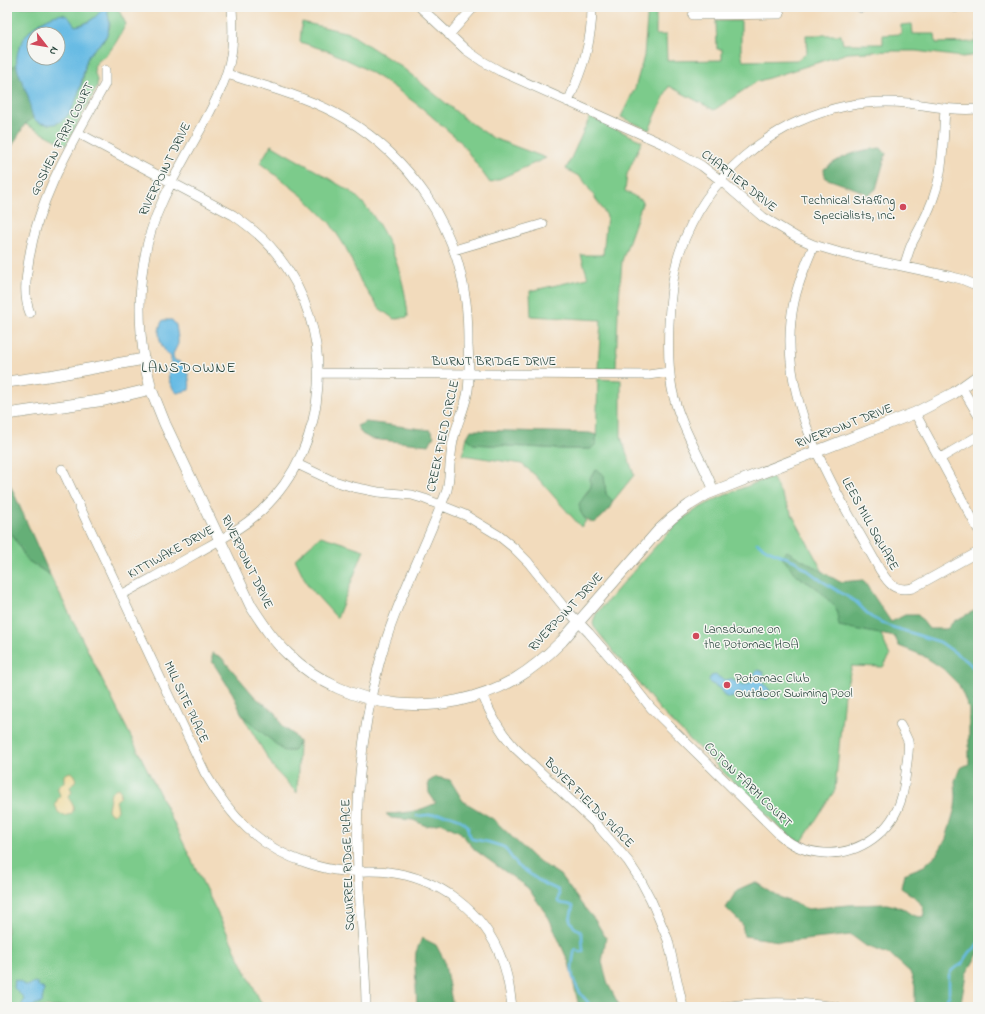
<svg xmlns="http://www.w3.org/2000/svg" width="985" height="1014" viewBox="0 0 985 1014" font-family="'Indie Flower',sans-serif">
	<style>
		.green { fill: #7ccb8b; stroke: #4e8460 }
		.forest { fill: #65af77; stroke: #427656 }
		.sand { fill: #eeda9e; stroke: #868c69 }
		.water { fill: #68bbe4; stroke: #447c8c; fill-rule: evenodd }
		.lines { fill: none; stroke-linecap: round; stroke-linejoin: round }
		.stream { stroke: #68bbe4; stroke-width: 2.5 }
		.minor-casing { stroke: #888c78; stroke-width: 10 }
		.tertiary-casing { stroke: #888c78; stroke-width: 12 }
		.minor { stroke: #fff; stroke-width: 9 }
		.tertiary { stroke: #fff; stroke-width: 11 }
		.poi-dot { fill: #d1495b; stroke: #f6f6f2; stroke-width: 1.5 }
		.labels { text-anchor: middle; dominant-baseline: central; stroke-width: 3; stroke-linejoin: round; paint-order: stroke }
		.street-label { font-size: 13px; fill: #1f3d34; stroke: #f6f6f2 }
		.poi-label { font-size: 13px; fill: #1f3d34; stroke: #f6f6f2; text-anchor: start }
		.quarter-label { font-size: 15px; letter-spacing: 1px; fill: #1f3d34; stroke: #f6f6f2 }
	</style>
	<rect width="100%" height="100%" fill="#f6f6f2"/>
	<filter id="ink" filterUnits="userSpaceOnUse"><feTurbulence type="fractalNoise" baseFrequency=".025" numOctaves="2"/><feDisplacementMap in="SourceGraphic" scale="8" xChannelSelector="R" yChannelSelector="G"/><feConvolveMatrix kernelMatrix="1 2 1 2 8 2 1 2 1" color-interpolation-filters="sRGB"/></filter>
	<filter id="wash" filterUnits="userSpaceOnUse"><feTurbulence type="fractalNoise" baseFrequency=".012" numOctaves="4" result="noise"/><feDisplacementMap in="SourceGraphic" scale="16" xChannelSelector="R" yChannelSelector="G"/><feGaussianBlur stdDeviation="0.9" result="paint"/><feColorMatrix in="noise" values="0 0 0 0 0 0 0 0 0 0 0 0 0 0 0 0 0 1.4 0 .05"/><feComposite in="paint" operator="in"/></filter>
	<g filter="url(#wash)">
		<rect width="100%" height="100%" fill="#f2dbbc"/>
		<!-- green -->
		<path class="green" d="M7,7h98c-8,10 -17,17 -30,19 -5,-4 -5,-7 -12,-12 -24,4 -47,22 -45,49l-11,8z
			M107,7h10l9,17c-5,9 -10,20 -17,28 -3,5 -11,7 -14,13 -3,7 4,14 2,22l-31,58 -41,-21 8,-6 3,3 34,-10 12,-27 5,-27 18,-18 3,-7 2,-6z
			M648,7h8v28h10l1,26 55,-1v-11h-5l-1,-28h25v31l2,9 54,-1 10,-7 -1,-18h35l2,9h40v-9l18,-1v-9l11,-1 1,10h22l1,9 40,-1 1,-8h1v21l-16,2 -46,-6h-25l-43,2 -92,29 -42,28 -45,-24 -20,44 -28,-13 14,-29 9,-32z
			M302,22l47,11 54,35 62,51 28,19 53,20 -56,25 -30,-42 -38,-33 -31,-23 -31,-19 -29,-14 -31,-10z
			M590,117l52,24 -15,33 -2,17 18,10 -21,60 -4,50 -2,57 -18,1 3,-49 -70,-4 -1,-25 58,-13 -7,-23h22l4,-39 -25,-38 -16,-9z
			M271,145c21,13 44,24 65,38 7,4 15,8 20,13 31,29 49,80 52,121l-14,2 -15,-11 -18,-26 -15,-34 -16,-25 -25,-25 -45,-35z
			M598,379l23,1v57l13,38 -21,26 -7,-7 -2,-18 -8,-6 -5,7v10l-6,7 -5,17 6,10 -5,6 -46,-52 -13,-11 -59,-9 4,-18 7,7 88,5h29l5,-6z
			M772,477l79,147 21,-11 18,43 -7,11 -31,-1 -8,28 -9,96 -34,53 -16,-10 -124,-122 -67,-84 -1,-5 3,-8c17,-19 33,-38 50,-57 12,-13 24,-28 38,-39 26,-19 58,-30 88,-41z
			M7,527l4,4 16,29 23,15 114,228 99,204h-256z
			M321,536l43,14 -27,68 -29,-32 -13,-27z
			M242,715l42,36h9l6,-9 -2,51 -22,-23z"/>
		<!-- forest -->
		<path class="forest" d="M18,63v7l12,31 3,17 -8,6 -18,31v-84z
			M881,148l5,6 -10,35 -7,6 -13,-6 -31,-11 -1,-9c16,-12 36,-20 57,-21z
			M366,422l64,8 4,6 -5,9 -58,-6 -9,-5 -5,-8z
			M471,430l119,3 6,2v9l-5,5h-29l-89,-5 -6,-7z
			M596,470l8,5 2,19 7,7c-3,9 -11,17 -19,22 -10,-3 -14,-9 -15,-19l12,-17 -1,-10z
			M7,479l1,1 42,95 -23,-15 -16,-28 -4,-5z
			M787,551l53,31 23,-2 28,42 14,-7h13l11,14h18l7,-8 24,-12v345l-12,20 -5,29 -2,4h-46l2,-4v-17l-5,-14 -19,-17 -25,-9 -15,-11 -65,7 -42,-6 -2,-12 -16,-16 11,-18 18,-8 22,14 31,13 40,-4 39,-1 15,4 10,7 7,2 6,-1c-3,-17 -11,-19 -24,-28l3,-14 20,-8 13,-12 9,-15 9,-31 1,-11 -1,-16 5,-13 9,-4v-55l-10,-24 -17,-17 -20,-13 -23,-9 -4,-9 -56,-11 -3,-18 -18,-19 -21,-13 -16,-20z
			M212,653l9,4 34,40 21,16 6,13 11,8 6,8 -6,9h-9l-42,-36 -9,-21 -21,-33z
			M436,777l14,3 13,21 30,18 41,39 26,17 23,31 12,14 11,18 -4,24 6,22 12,23h-41l-10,-44 -20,-45 -21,-30 -53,-38 -15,-18 -19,-9 -15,3 -13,-6 -22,-2 -5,-4c21,-1 31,-2 50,-11l-7,-10 -1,-11z
			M422,938l14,7 8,15 9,47h-36l-2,-41 1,-14z"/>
		<!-- sand -->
		<path class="sand" d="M70,772l5,3c2,6 -1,8 -5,12l2,5 -4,5c3,6 9,10 3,17l-7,2 -6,-4 -3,-8 5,-9 -2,-5v-3l6,-5v-7z
			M118,788l3,4 -1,5 -4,4 2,8 -3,4 -4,1 -3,-4 3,-17 4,-4z"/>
		<!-- water -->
		<path class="water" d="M104,7h3c0,6 3,12 2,18 0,19 -20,22 -23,37 -5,20 -11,67 -40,62 -5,-1 -11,-2 -13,-7 -3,-6 -3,-14 -5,-21 -3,-8 -7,-16 -10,-25 -6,-20 8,-41 25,-50 7,-4 19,-10 25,-4 3,2 4,6 7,9 12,-1 22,-9 29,-19zM34,34h24v24h-24z
			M163,320h9l4,5 2,13v6l-5,10 1,6c4,1 7,2 9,5 5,4 8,19 6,25l-12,3c-7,-6 -10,-15 -8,-24 1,-4 2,-7 2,-12 -11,-9 -16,-25 -8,-37z
			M758,670l5,2 1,3 -2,8c7,5 11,8 5,16h-7l-7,-7 -3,4 -4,-2 -2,3 -4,-4h-3v3l-3,1 -6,1 -5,-3 -2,-6 -11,-6 -1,-3 2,-4 5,-1 7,5 8,-1c7,5 17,10 22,-1 1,-4 1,-5 5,-8z
			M15,980l3,1 9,5 7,-3h3l1,3 6,3 -2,14 -3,1h-3l-4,3h-11l3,-7 -1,-3 -9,-9z"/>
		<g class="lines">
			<!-- stream -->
			<path class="stream" d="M757,543l11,7 27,11 27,20 34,21 15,15 18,9 51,16 27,19 11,12
				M417,816c21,-2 34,-6 51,10v6l4,7 16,3 16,5 13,18 24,17 17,8 1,3 -1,9c5,3 9,1 15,4l-3,14 4,7 6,4 2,4 1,16 -3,1 -5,-3c-4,19 -6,27 6,45 3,5 8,7 9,13
				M940,1007l9,-11v-20l3,-6 10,-6 8,-12 7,-6 1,-3"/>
		</g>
	</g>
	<g filter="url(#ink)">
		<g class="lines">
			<!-- minor casing -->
			<g class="minor-casing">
				<path id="minor" d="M420,7l46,43 16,11 18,10 163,73 39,22 18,14 43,37 35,21 16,7 27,8 103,22 17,4 17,7
					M861,7v1
					M955,7v1
					M693,15l87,-1
					M449,35l25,-28
					M227,74c40,13 82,23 119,45 63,38 109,104 119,177 3,16 3,32 3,49 1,15 2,30 0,45 -2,15 -9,29 -13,43 -6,19 -4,39 -8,57 -22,60 -54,116 -69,178 -17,66 -23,135 -20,203 2,46 8,91 8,136
					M568,102c14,-32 24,-59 24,-95
					M78,133l155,82c16,11 31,23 43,38 61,76 56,191 -15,258 -20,18 -43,30 -66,43 -24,14 -49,27 -74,41
					M814,245c-8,19 -16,37 -20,57 -21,96 42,188 86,268 9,14 14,22 33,18l65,-36
					M454,250l89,-26
					M904,266c3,-8 5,-17 9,-25 8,-15 16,-29 21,-45 10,-28 9,-58 11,-88
					M30,313c-7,-17 -4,-35 -1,-54 10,-64 45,-119 76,-175v-14
					M144,359c-8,-53 -5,-107 18,-157 12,-26 27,-52 41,-77 12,-23 24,-45 28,-70 3,-16 2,-32 1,-48
					M319,373l329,2 21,-3
					M962,388l16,27
					M915,413l63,116
					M939,459l39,-23
					M297,464l34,16 22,7 25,5 34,3 13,4 40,16 33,20 16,13 14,14 36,45 25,26 32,37 30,38 129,127c12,11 28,17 44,18 36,2 69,-22 78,-57 2,-8 3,-16 4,-24 0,-8 4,-23 2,-31 -2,-5 -5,-11 -8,-16
					M62,469l143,304c24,42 54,75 102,90 12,4 24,7 36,8 15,1 30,-1 45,1 51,6 96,39 114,88 6,15 8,31 10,47
					M714,491c-13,-34 -35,-66 -42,-102 -4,-22 -4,-43 -3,-65 1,-24 3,-49 11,-73 26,-74 89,-129 166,-145 20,-4 41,-5 62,-3 23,3 46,8 70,6
					M482,694c9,21 17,36 32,53l85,80 29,34 13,20 10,19 17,40 15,67
					M724,1007c37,-6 75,-5 112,0"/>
			</g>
			<!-- tertiary casing -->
			<g class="tertiary-casing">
				<path id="tertiary" d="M7,382l48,-7 89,-16 7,30 14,35 86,182c11,17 22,34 37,48 60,58 155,66 227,25 17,-10 32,-23 47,-38l96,-110 14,-13 17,-13 18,-11 208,-81 39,-20 24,-17
					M7,414l98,-14 46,-11"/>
			</g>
			<!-- minor -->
			<use href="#minor" class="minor"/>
			<!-- tertiary -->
			<use href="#tertiary" class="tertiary"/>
		</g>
	</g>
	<!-- markers -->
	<g class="poi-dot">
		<circle cx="903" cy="207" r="4"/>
		<circle cx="696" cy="636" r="4"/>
		<circle cx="727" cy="685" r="4"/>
	</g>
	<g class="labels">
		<!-- street labels -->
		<g class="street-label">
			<text transform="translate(62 139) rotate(-63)">GOSHEN FARM COURT</text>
			<text transform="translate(165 169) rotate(-64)">RIVERPOINT DRIVE</text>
			<text transform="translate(739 181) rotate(38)">CHARTIER DRIVE</text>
			<text x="494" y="361">BURNT BRIDGE DRIVE</text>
			<text transform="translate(844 426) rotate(-21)">RIVERPOINT DRIVE</text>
			<text transform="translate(443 436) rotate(-78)">CREEK FIELD CIRCLE</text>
			<text transform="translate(870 524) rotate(61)">LEES MILL SQUARE</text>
			<text transform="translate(171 552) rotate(-29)">KITTIWAKE DRIVE</text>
			<text transform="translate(247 562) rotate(64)">RIVERPOINT DRIVE</text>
			<text transform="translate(566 612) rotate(-47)">RIVERPOINT DRIVE</text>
			<text transform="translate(186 702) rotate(65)">MILL SITE PLACE</text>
			<text transform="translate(748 785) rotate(44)">COTON FARM COURT</text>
			<text transform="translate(589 803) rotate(45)">BOYER FIELDS PLACE</text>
			<text transform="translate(348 865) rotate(-92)">SQUIRREL RIDGE PLACE</text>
		</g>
		<!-- poi labels -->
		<g class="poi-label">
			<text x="895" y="200" text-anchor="end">Technical Staffing<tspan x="895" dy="15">Specialists, Inc.</tspan></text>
			<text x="704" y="629">Lansdowne on<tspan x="704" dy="15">the Potomac HOA</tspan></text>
			<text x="735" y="678">Potomac Club<tspan x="735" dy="15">Outdoor Swiming Pool</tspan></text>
		</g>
		<!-- quarter labels -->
		<g class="quarter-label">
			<text x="189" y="368">LANSDOWNE</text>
		</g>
	</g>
	<!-- margin -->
	<rect width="985" height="1014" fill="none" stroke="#f6f6f2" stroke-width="24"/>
	<!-- north arrow -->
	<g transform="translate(46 46) rotate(121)"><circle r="19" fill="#f6f6f2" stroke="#a0aca6"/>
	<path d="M0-3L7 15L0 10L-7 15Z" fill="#d1495b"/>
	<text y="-6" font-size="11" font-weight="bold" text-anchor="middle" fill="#1f3d34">N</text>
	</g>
</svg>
